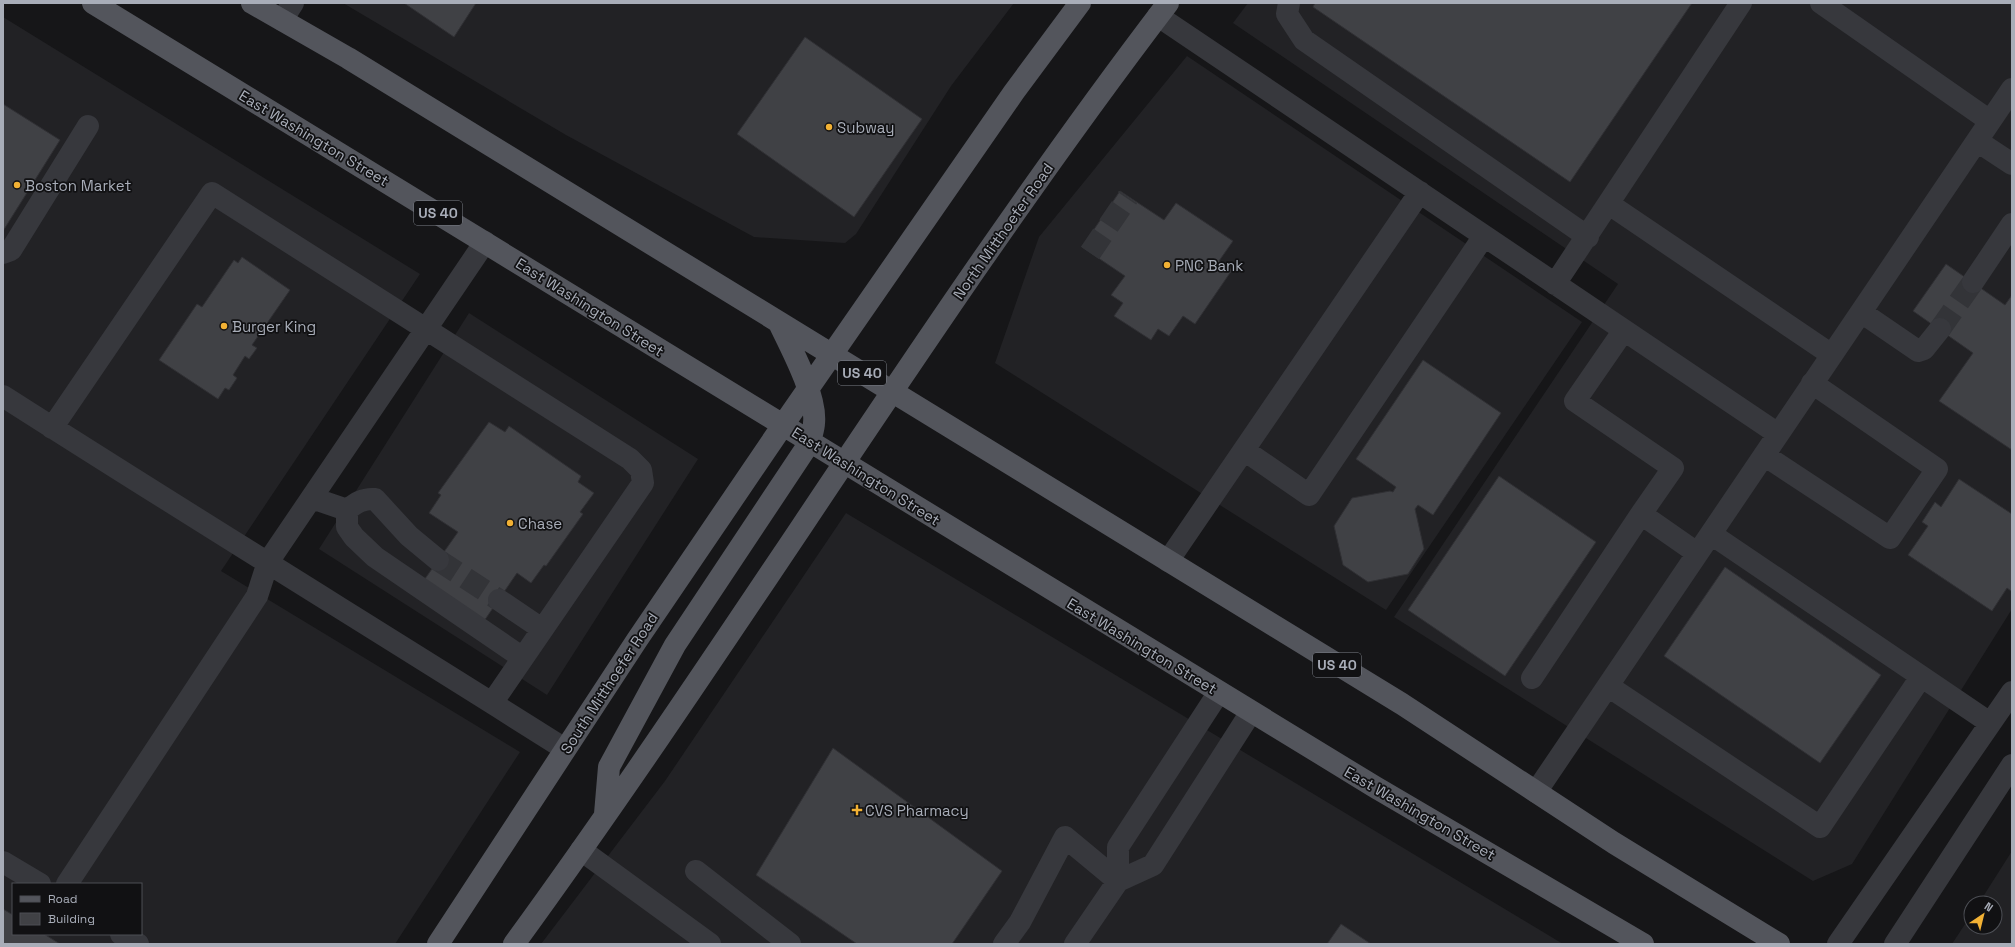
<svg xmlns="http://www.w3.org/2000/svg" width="2015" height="947" viewBox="0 0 2015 947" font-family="'Space Grotesk',sans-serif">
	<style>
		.built { fill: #222225; fill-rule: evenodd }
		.building { fill: #404145; stroke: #303034 }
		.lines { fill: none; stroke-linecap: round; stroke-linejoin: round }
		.minor-tunnel { stroke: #333438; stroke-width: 22; stroke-dasharray: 22 11; stroke-linecap: butt }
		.minor { stroke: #37383d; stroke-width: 22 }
		.major { stroke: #53555c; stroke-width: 22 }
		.poi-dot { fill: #f2b134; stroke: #111113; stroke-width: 1.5 }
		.labels { text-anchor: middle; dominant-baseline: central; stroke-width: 3.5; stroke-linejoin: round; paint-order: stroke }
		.shield { fill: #111113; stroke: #7b7e86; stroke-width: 1 }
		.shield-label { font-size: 14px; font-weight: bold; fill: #a8adb8 }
		.poi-label { font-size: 15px; fill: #a8adb8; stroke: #111113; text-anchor: start }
		.street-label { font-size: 15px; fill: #a8adb8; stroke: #111113 }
	</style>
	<rect width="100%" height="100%" fill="#161618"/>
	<!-- built -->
	<path class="built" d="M343,3h671l-63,83 -95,148 -11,9 -91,-6 -188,-102z
		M1248,3h764v606l-160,255 -39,17 -419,-264 224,-333 -385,-261z
		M3,17l417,257 -199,297 299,181 -125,192h-392zM13,884h128v50h-128z
		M1187,56l395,266 -196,288 -391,-247 44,-126z
		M469,313l229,146 -151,236 -228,-146z
		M846,513l717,431h-1022l124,-163z
		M2012,851v93h-60l19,-29v12h24v-24h-16z"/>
	<!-- building -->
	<path class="building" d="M404,3h72l-22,34z
		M1315,3h377l-122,179 -257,-175z
		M805,37l117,82 -68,98 -117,-83z
		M3,104l57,36 -57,91z
		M1120,191l44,29 12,-17 57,38 -14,20 13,9 -37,54 -12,-8 -14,20 -11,-7 -7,11 -37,-24 9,-13 -12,-8 14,-19 -43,-29z
		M242,257l48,33 -38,55 5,3 -8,11 -4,-3 -12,19 4,3 -8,12 -4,-2 -7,11 -59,-39 38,-56 5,3 32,-47 4,3z
		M1946,264l59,41 7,-10v155l-73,-49 34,-48 -60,-42z
		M1423,360l78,53 -68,102 -15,-10 -3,4 9,40 -16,25 -40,8 -25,-17 -9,-39 18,-28 38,-7 3,1 3,-5 -40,-28z
		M489,422l16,10 4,-6 72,50 -3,6 16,11 -14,19 3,2 -37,52 -2,-1 -13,18 -14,-10 -35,51 -60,-41 36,-51 -29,-19 12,-18 -3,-2z
		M1499,476l97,66 -91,134 -97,-66z
		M1959,479l53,35v75l-1,2 -4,-3 -15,23 -84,-56 20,-29 -6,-4 13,-20 6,5z
		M1725,567l156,108 -61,88 -156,-107z
		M833,748l169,123 -50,73h-95l-101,-69z
		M3,909l10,6v19h31l16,10h-57z
		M1341,924l30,20h-44z"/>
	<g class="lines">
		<!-- minor-tunnel -->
		<path class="minor-tunnel" d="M1090,253l38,-56
			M1940,329l33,-47
			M438,560l61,40"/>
		<!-- minor -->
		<path class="minor" d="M1289,3l-2,11 17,26 284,197
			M1821,3l169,118
			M1158,16l620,418
			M282,20l11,-17
			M1977,141l35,23
			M1609,204l223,151
			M3,253l8,-3 77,-124
			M1973,282l39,-58
			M1555,284l186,-281
			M1861,312l57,39 6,-2 16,-20
			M1624,330l-49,71 98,67 -32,46 56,39
			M3,396c186,119 375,235 562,353
			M52,428l160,-235 418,266 11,11 2,13 -151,220
			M1244,450l65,45 175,-259
			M1764,455l126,83 47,-69 -125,-86
			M312,498l35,12c9,-7 16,-12 28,-11l34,37 29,24
			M347,510v17l7,10 21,20 148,101
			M1711,534l279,189
			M1168,561l252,-369
			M499,600l43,29
			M1532,678l109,-164
			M1608,686l212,141 101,-150
			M1536,792l476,-703
			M581,850l129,94
			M3,862l37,22
			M696,871l94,73
			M1118,881v-34l101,-155
			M67,884l190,-288 11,-34 217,-320
			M121,934l17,10
			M1004,944l16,-22 45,-85 53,44
			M1075,944l43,-63 35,-16 98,-153
			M1838,944l174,-252
			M1895,944l117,-179"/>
		<!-- major -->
		<path class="major" d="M93,3l1282,784 268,157
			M252,3l96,55 1054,646 212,139 165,101
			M605,814l4,-47 66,-122 135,-203c1,-6 4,-13 4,-19 3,-27 -23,-75 -35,-100
			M438,944l199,-304 146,-215 231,-333 66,-89
			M514,944c225,-309 422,-637 654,-941"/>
	</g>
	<!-- markers -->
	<g class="poi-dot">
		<circle cx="829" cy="127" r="4"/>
		<circle cx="17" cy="185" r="4"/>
		<circle cx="1167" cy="265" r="4"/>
		<circle cx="224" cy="326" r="4"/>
		<circle cx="510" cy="523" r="4"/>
		<path d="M855 804h4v4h4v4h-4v4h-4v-4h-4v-4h4z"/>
	</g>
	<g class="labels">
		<!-- shield labels -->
		<g class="shield">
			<rect x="414" y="201" width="48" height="24" rx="3"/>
			<rect x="838" y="361" width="48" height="24" rx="3"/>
			<rect x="1313" y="653" width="48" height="24" rx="3"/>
		</g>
		<g class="shield-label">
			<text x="438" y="213">US 40</text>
			<text x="862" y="373">US 40</text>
			<text x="1337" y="665">US 40</text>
		</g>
		<!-- poi labels -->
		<g class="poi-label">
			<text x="837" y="127">Subway</text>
			<text x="25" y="185">Boston Market</text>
			<text x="1175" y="265">PNC Bank</text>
			<text x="232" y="326">Burger King</text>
			<text x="518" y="523">Chase</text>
			<text x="865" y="810">CVS Pharmacy</text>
		</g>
		<!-- street labels -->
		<g class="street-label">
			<text transform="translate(314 138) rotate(31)">East Washington Street</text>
			<text transform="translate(1003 231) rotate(-55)">North Mitthoefer Road</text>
			<text transform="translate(590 307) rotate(32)">East Washington Street</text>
			<text transform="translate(866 476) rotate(32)">East Washington Street</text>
			<text transform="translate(1142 646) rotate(31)">East Washington Street</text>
			<text transform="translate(609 683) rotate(-57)">South Mitthoefer Road</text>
			<text transform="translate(1420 813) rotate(30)">East Washington Street</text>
		</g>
	</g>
	<!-- border -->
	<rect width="2015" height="947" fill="none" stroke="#a8adb8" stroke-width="8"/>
	<!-- legend -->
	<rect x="12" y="883" width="130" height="52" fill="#111113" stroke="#4d4f55"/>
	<rect x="20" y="896" width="20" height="6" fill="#53555c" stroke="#4d4f55"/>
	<text x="48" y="903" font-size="12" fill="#a8adb8">Road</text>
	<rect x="20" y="913" width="20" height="12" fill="#404145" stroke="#4d4f55"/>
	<text x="48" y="923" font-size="12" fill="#a8adb8">Building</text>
	<!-- north arrow -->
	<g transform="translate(1983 915) rotate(35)"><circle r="19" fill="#111113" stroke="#4d4f55"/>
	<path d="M0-3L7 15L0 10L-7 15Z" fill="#f2b134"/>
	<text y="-6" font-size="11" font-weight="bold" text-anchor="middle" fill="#a8adb8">N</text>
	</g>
</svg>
